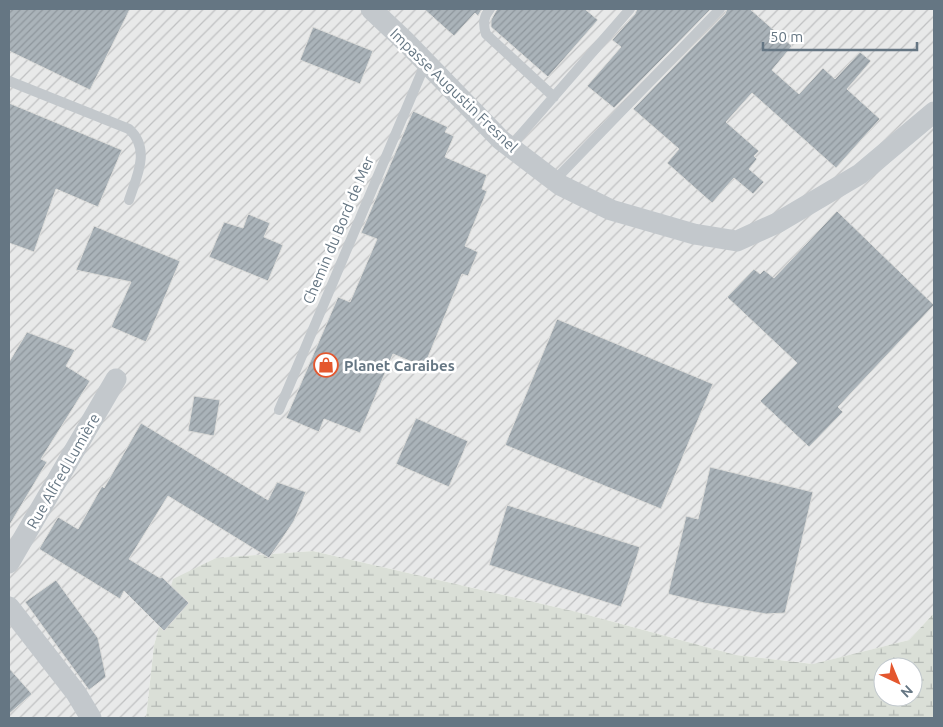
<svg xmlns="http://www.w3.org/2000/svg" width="943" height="727" viewBox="0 0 943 727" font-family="Ubuntu,sans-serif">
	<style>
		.industrial { fill: url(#industrial-furrows) }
		.wetland { fill: url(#wetland-marsh); fill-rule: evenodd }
		.building { fill: url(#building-hatch); stroke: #dcdcda }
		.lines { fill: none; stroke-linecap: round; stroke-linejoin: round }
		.lane { stroke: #c3c8cc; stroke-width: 10 }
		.street { stroke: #c3c8cc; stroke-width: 21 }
		.labels { text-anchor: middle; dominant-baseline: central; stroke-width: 5; stroke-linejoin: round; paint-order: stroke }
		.street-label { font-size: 15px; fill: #657683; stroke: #fff }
		.poi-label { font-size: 15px; font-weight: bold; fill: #657683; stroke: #fff; text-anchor: start }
	</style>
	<defs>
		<pattern id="industrial-furrows" width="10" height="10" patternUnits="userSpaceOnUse" patternTransform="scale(1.25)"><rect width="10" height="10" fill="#e8e9e9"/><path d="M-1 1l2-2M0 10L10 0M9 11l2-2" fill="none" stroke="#c0c1c2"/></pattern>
		<pattern id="wetland-marsh" width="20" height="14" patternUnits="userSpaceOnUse" patternTransform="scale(1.25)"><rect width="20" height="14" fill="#dadfd7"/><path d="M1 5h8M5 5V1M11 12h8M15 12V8" fill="none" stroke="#b4b9b4"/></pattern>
		<pattern id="building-hatch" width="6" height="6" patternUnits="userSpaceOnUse" patternTransform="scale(1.25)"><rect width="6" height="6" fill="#aab3b9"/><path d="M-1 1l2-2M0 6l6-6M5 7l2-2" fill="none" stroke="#8e969c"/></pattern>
	</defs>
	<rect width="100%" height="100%" fill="#fafaf8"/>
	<!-- industrial -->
	<path class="industrial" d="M9,9h925v604l-25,27 -95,24 -78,-9 -159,-43 -264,-61 -97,7 -43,22 -19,65 -8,73h-137z"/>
	<!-- wetland -->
	<path class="wetland" d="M313,551l264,61 159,43 77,9 96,-24 25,-27v105h-788l8,-73 19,-66 43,-21zM883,667h30v30h-30z"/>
	<!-- building -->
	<path class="building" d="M9,9h121l-40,81 -81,-39z
		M424,9h58l-4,7 -3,-3 -21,23z
		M497,9h88l13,11 -50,57 -57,-50v-7z
		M637,9h74l-97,99 -27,-22 34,-39 -9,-7 23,-26z
		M727,9h23l42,37 -20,24 27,24 24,-26 12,11 25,-27 11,9 -24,28 33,30 -44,49 -84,-75 -26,29 33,29 -5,5 3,3 -8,10 15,13 -11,12 -19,-16 -22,25 -45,-40 12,-14 -46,-40 92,-95z
		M313,27l60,24 -13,33 -60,-24z
		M9,103l113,47 -24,57 -42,-18 -22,63 -25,-9z
		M413,111l35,16 -3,5 9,4 -9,21 42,18 -5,14 5,2 -22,55 13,6 -10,24 -6,-2 -38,93 -31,-13 -33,79 -36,-14 -5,13 -33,-14 52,-121 12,5 27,-63 -16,-6z
		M837,211l97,94 -96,102 5,5 -34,35 -49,-46 37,-38 -70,-66 27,-28 6,5 4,-4 10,8z
		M248,214l22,9 -6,14 19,8 -15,36 -59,-24 15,-35 19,6z
		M94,226l86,35 -34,81 -35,-15 20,-45 -55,-12z
		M557,319l156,65 -52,125 -156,-64z
		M27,332l48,18 -9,16 24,15 -49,78 6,3 -38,64v-164z
		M194,396l26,4 -6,36 -26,-5z
		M416,418l52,23 -19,46 -53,-23z
		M141,423l127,77 9,-18 29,10 -12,29 -25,37 -101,-62 -39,63 31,19 2,-1 27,26 -25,28 -40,-40 -4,8 -81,-50 19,-32 20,12 24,-43 2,2z
		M710,467l103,25 -28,121 -19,1 -62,-11 -36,-9 18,-78 12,3z
		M507,505l133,42 -19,60 -132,-42z
		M56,580l42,58 8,39 -17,13 -64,-88z
		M9,668l23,26 -23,20z"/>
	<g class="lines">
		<!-- lane -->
		<path class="lane" d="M490,9c-7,8 -7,15 -4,25l68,63
			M9,81l120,48c22,20 8,47 0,71
			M510,147l120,-138
			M554,181l166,-172
			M279,410l147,-348"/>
		<!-- street -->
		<path class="street" d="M371,9l35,33 95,98 59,45 51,25 83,24 43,7 40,-18 83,-49 74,-62
			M9,563l107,-184
			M9,607l67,86 15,25"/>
	</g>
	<!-- icons -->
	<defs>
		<g id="shop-ring" transform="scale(1.25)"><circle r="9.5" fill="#fff" stroke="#e4572e" stroke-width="1.5"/><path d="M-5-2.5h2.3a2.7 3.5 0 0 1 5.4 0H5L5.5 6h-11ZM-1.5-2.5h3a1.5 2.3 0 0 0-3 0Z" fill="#e4572e"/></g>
	</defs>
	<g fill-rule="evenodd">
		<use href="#shop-ring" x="326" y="365"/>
	</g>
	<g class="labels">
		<!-- street labels -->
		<g class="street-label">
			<text transform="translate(454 90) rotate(44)">Impasse Augustin Fresnel</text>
			<text transform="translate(338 230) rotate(-67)">Chemin du Bord de Mer</text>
			<text transform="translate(63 471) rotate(-60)">Rue Alfred Lumière</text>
		</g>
		<!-- poi labels -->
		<g class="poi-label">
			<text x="344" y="365">Planet Caraibes</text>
		</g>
	</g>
	<!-- border -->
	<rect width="943" height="727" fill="none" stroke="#657683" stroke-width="20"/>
	<!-- north arrow -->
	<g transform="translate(898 682) rotate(136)"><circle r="24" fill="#ffffff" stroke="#c1c8cd"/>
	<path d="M0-4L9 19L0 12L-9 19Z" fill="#e4572e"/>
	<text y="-8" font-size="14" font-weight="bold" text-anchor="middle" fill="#657683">N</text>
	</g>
	<!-- scale -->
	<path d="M763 42v8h154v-8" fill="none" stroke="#657683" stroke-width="2.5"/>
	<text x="770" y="42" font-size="15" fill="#657683" stroke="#ffffff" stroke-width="4" paint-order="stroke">50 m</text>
</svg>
